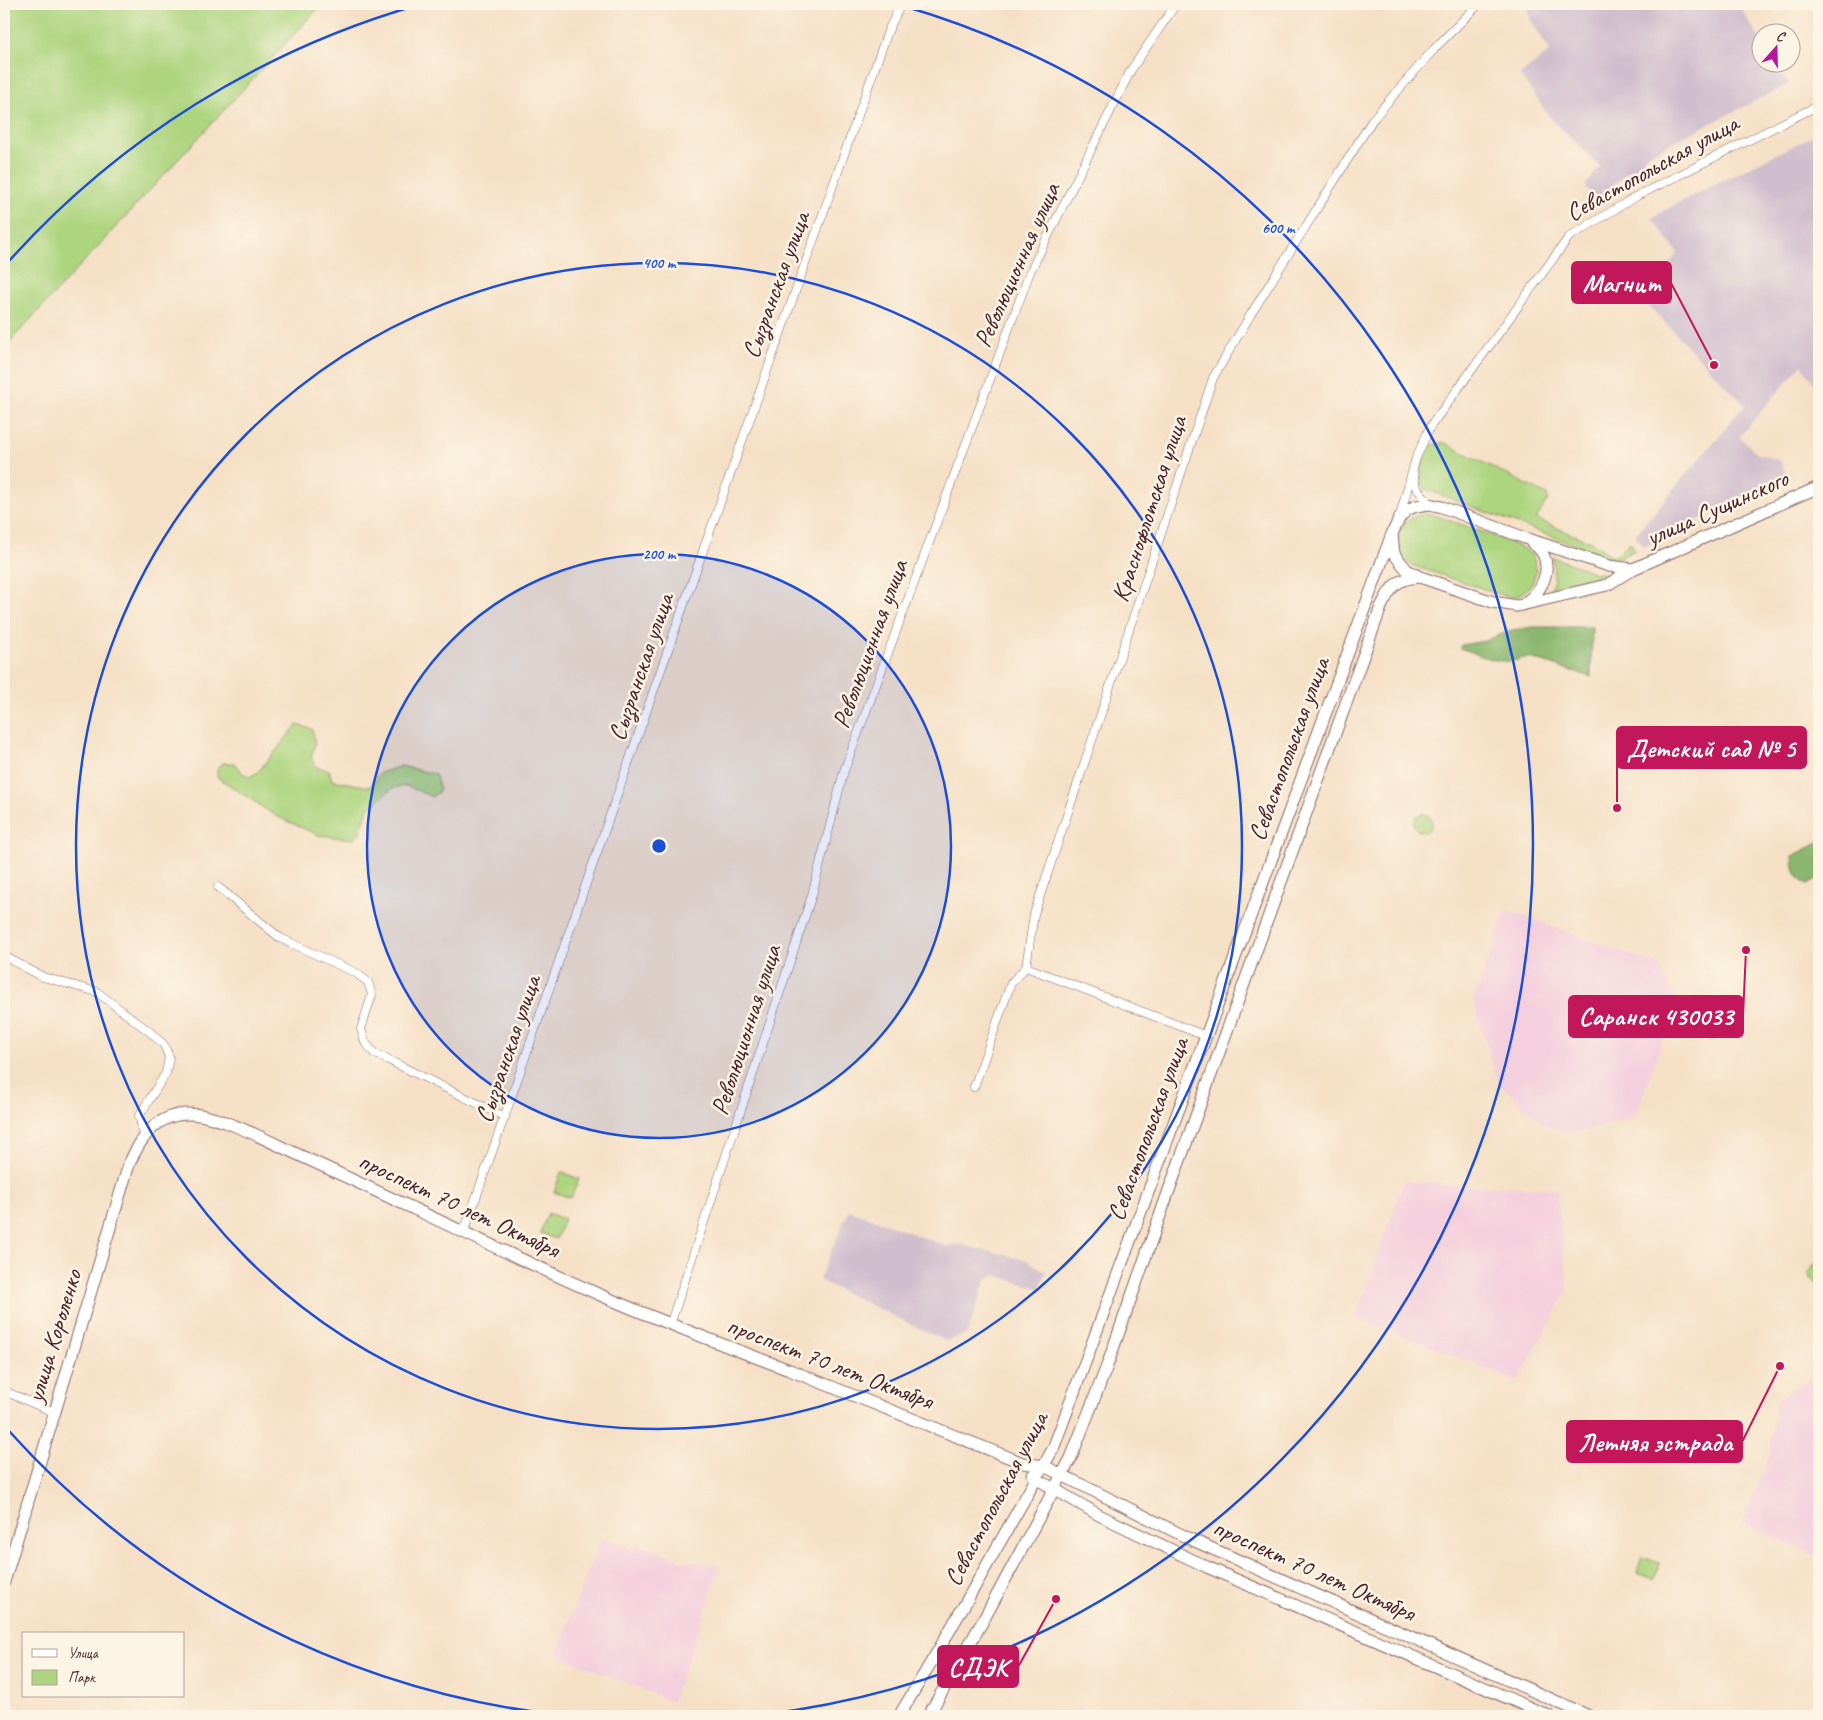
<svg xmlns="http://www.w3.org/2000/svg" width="1823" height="1720" viewBox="0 0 1823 1720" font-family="Caveat,sans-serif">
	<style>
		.built { fill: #f4cfdd }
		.industrial { fill: #d0bdcd }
		.green { fill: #add47f; stroke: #7c7a55 }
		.forest { fill: #8ab66e; stroke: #6a6a4c }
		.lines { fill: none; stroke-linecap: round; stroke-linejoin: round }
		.street-casing { stroke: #866361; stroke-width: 9 }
		.secondary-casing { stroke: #866361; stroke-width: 13 }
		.street { stroke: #fff; stroke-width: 8 }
		.secondary { stroke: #fff; stroke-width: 11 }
		.ring { fill: none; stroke: #1d4ed8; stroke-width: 2.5 }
		.labels { text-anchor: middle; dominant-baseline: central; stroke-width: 5; stroke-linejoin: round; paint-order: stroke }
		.street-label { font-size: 25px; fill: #4a1f2b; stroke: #fcf5e5 }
		.centre { fill: #1d4ed8; stroke: #fcf5e5; stroke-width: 2.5 }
		.ring-label { font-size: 15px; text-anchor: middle; font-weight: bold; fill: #1d4ed8; stroke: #fcf5e5; stroke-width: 5; stroke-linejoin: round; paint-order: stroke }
		.leader { fill: none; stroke: #c2185b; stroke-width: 2 }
		.callout-dot { fill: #c2185b; stroke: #fcf5e5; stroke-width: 2 }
		.callout { fill: #c2185b; stroke: #c2185b; stroke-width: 2 }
		.callout-label { font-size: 26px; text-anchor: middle; font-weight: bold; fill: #fff }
	</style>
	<rect width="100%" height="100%" fill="#fcf5e5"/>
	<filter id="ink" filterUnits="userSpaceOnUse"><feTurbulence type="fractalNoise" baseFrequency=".02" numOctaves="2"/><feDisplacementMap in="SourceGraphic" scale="10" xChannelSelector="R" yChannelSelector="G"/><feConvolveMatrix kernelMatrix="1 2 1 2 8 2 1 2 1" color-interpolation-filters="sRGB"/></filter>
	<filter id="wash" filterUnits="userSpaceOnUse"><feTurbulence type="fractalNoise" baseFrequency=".0096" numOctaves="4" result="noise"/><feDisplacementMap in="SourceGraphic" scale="20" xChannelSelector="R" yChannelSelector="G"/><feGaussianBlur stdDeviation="1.12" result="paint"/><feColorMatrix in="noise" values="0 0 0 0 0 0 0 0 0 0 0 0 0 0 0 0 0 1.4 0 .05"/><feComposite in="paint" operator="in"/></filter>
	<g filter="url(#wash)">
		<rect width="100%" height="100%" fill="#f5e0c6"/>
		<!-- built -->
		<path class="built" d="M1506,910l151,54 20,36 -42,117 -60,16 -32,-9 -45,-42 -25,-81z
			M1404,1181l84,6 69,1 11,102 -50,91 -162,-64z
			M1819,1373v184l-76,-34 27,-70 6,-52z
			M601,1537l33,13 3,-7 45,18 31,3 8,2 -49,136 -115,-48z
			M1079,1706l19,10h-25z"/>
		<!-- industrial -->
		<path class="industrial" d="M1526,4h212l22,35v23l15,1 14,21 -146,73 4,7 -21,9 -28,27 -13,-14 15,-19 -50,-50 -30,-42 30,-24 -20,-32z
			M1819,133v260l-17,-29 -63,73 18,16 23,8 7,14 -137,69 -7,2 -8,-11 110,-130 -102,-105 35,-47 -26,-35 25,-15z
			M849,1210l97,36 12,-2 69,16 19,12 -6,17 -45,-14 -9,4 -19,55 -22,7 -126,-61z"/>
		<!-- green -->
		<path class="green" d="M4,4h318l-318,344z
			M1443,442l104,53 1,4 -12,20 57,24 21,14 16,-15 5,8 -21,10 -189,-71 -5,-9 5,-28 5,-6z
			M1432,514c17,7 88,29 98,39 5,7 7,15 5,22 -3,13 -13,19 -24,23l-97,-32c-4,-2 -8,-4 -10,-7 -13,-16 -4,-40 16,-44 3,-1 8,-1 12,-1z
			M1553,557l40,15 22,4 -65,16 4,-13z
			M297,725l15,4 3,15 -4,14 5,9 13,3 3,10 38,7 10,-14 21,-7 34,8 5,16 -8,7 -25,-11 -14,2 -25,21 -8,23 -6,7 -36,-4 -42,-19 -59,-39v-7l6,-7h11l8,10 8,4 8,-5z
			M1414 823a9 9 0 1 1 18 0a9 9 0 1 1-18 0Z
			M561,1172l18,7 -8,19 -17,-6z
			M548,1213l16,6 -8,20 -16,-6z
			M1819,1260v24l-8,-5 -3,-6 3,-6z
			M1642,1557l17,6 -5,16 -17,-6z"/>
		<!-- forest -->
		<path class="forest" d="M1533,627h59l-1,50 -61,-19c-8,-1 -12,3 -19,3 -17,2 -36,-8 -51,-13l1,-3 24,-4 27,-11z
			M1819,842v37l-12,6c-12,-8 -14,-15 -14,-29z"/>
	</g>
	<g filter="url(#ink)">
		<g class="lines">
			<!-- street casing -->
			<g class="street-casing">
				<path id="street" d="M1413,472l3,15 13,17
					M1400,515l16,-57 14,-31 139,-190 68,-41 182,-91
					M218,887l62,51 76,35 12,9 4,13 -11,34 4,13 9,11 131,64
					M4,956l39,21 54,15 53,40 14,13 5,12 -3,16 -27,43 5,19
					M1026,967l180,69
					M974,1087l37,-104 15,-16 8,-53 179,-536 38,-64 122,-195 62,-71 44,-44
					M464,1232l219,-625 205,-576 13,-27
					M670,1325l142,-430 32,-124 186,-499 101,-202 45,-66
					M4,1391l50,21"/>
			</g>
			<!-- secondary casing -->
			<g class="secondary-casing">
				<path id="secondary" d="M1633,569l-24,-3 -84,-28 -83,-31 -13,-3 -13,2 -9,4 -7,7 -8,17 2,20 13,16 13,7 73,25 24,4 90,-21 26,-16 186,-82
					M1526,602c21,-14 30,-45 5,-60
					M1033,1475l4,4 62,36 108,52 342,149
					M4,1582l125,-418c12,-27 28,-50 60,-50 30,0 83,29 112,42 96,44 191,91 288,134 67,30 135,55 203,81 77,30 154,61 231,92l21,3 144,72 401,178
					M899,1716l43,-72 111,-195 339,-915
					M928,1716l56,-97 87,-161 36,-92 61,-173 213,-586c10,-20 15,-29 39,-30"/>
			</g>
			<!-- street -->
			<use href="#street" class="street"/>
			<!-- secondary -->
			<use href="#secondary" class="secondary"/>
		</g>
	</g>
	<!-- distance rings -->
	<circle cx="659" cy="846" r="292" fill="#1d4ed8" fill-opacity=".12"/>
	<g class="ring">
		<circle cx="659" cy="846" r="292"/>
		<circle cx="659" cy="846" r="583"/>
		<path d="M568 1716A875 875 0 0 1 9 1431M9 261A875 875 0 0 1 418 5M900 5A875 875 0 0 1 750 1716"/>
	</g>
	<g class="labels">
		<!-- street labels -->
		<g class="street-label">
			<text transform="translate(1652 168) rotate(-29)">Севастопольская улица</text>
			<text transform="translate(1017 265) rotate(-66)">Революционная улица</text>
			<text transform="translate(776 285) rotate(-70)">Сызранская улица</text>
			<text transform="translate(1717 508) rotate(-24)">улица Сущинского</text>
			<text transform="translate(1149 509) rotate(-72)">Краснофлотская улица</text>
			<text transform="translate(870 644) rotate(-70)">Революционная улица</text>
			<text transform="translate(641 667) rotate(-71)">Сызранская улица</text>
			<text transform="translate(1289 749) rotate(-70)">Севастопольская улица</text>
			<text transform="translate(746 1030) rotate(-72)">Революционная улица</text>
			<text transform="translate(508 1049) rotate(-71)">Сызранская улица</text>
			<text transform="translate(1148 1129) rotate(-70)">Севастопольская улица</text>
			<text transform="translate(459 1205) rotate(25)">проспект 70 лет Октября</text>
			<text transform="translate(54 1336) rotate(-73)">улица Короленко</text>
			<text transform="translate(830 1363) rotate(21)">проспект 70 лет Октября</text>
			<text transform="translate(996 1499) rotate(-62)">Севастопольская улица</text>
			<text transform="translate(1314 1570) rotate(24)">проспект 70 лет Октября</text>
		</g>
	</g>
	<circle cx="659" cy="846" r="8" class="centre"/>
	<g class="ring-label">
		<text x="1278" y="233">600 m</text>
		<text x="659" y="268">400 m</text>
		<text x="659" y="559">200 m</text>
	</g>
	<!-- callouts -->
	<path class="leader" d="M1714 365L1671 283M1617 808L1617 748M1746 950L1743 1016M1780 1366L1742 1442M1056 1599L1018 1667"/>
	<g class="callout-dot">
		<circle cx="1714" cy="365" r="5"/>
		<circle cx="1617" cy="808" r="5"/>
		<circle cx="1746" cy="950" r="5"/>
		<circle cx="1780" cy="1366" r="5"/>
		<circle cx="1056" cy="1599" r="5"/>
	</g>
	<g class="callout">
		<rect x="1572" y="262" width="99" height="41" rx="5"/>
		<rect x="1617" y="727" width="189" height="41" rx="5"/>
		<rect x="1569" y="996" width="174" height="41" rx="5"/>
		<rect x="1567" y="1421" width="175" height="41" rx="5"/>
		<rect x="938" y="1646" width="80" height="41" rx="5"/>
	</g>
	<g class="callout-label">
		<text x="1622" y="292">Магнит</text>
		<text x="1711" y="757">Детский сад № 5</text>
		<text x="1656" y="1025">Саранск 430033</text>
		<text x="1655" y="1451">Летняя эстрада</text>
		<text x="978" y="1676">СДЭК</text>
	</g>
	<!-- margin -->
	<rect width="1823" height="1720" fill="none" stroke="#fcf5e5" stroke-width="20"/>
	<!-- legend -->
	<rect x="22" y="1632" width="162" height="65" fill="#fcf5e5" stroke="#b59f9b"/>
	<rect x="32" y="1649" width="25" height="8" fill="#ffffff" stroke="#b59f9b"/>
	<text x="68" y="1658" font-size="15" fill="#4a1f2b">Улица</text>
	<rect x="32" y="1670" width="25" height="15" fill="#add47f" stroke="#b59f9b"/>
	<text x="68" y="1682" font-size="15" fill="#4a1f2b">Парк</text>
	<!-- north arrow -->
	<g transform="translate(1776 48) rotate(20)"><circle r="24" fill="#fcf5e5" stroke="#b59f9b"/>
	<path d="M0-4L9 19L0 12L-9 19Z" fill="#b5179e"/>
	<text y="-8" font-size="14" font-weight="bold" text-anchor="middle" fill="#4a1f2b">С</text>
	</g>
</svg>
